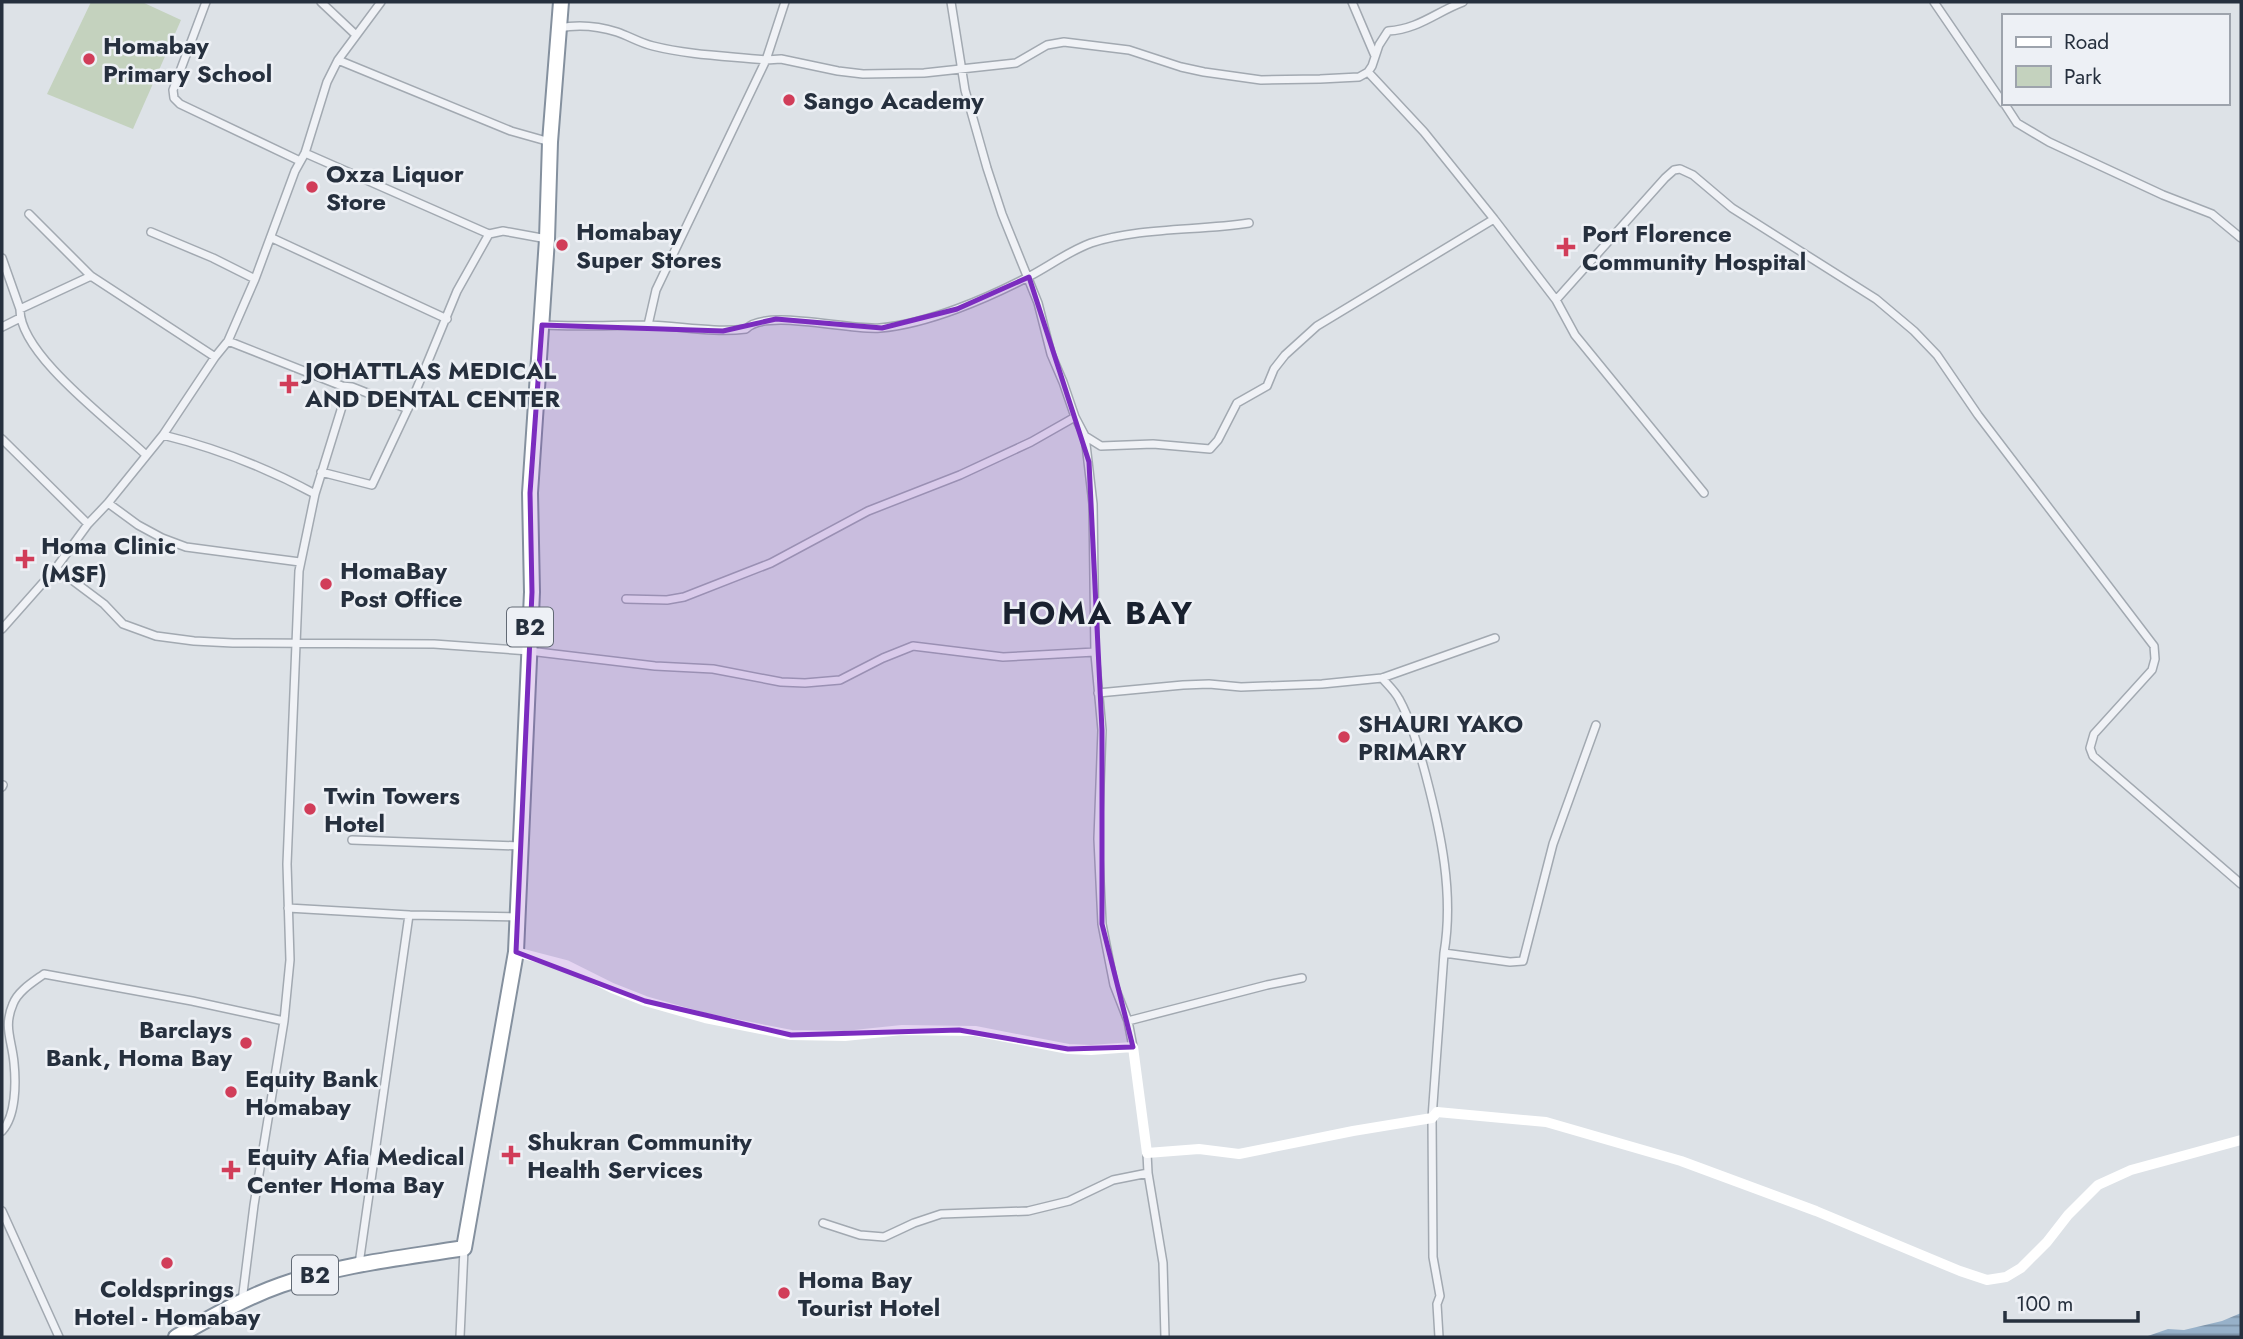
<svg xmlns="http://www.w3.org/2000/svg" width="2243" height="1339" viewBox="0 0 2243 1339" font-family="Jost,sans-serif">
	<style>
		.green { fill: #c4d2be }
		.water { fill: url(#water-rules) }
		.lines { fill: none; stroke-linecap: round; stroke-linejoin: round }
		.street-casing { stroke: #a2a9b1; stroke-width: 10 }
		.highway-casing { stroke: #84909e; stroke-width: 18 }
		.street { stroke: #f0f2f6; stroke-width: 7 }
		.secondary { stroke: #fff; stroke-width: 10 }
		.highway { stroke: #fff; stroke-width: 14 }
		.marked { fill: #7b2cbf; fill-opacity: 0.2; stroke: #7b2cbf; stroke-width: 5; stroke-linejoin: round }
		.poi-dot { fill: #d13d59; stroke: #edf0f5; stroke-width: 2.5 }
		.labels { text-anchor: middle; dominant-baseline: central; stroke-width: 5; stroke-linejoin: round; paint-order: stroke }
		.shield { fill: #edf0f5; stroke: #626a75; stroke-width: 2 }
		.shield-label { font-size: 23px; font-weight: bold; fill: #26303e }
		.poi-label { font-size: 24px; font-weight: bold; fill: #26303e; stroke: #edf0f5; text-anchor: start }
		.district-label { font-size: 32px; font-weight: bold; letter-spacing: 2px; fill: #19212f; stroke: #edf0f5 }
	</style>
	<defs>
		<pattern id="water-rules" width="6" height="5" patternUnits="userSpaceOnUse" patternTransform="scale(1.75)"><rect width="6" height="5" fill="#97b1c9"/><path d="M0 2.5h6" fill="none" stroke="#7b90a5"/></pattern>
	</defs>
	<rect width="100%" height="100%" fill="#dde2e7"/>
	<!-- green -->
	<path class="green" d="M91,2h51l39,18 -48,109 -86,-35z"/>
	<!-- water -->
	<path class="water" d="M2241,1313v24h-96l23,-8 16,1 38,-9z"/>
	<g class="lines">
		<!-- street casing -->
		<g class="street-casing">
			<path id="street" d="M206,2l-33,88 1,8 6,6 120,57
				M321,2l35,33
				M951,2l14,88 22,78 15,46 36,89 13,51 12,28 12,35 10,19 8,68 2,150 7,76 -4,109 4,85 12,61 14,36 5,26
				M1352,2l23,54
				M1934,2l69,101
				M559,28c20,-4 39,-2 58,4 12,4 23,11 36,14 36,9 75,10 113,14l15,-1 57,12 25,3 61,-1 92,-10 31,-18 17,-3 65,8 52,17 23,5 57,8 59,-1 39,-2 9,-5 4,-6 7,-21 9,-14c31,-2 48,-19 75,-29
				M338,60l173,71 39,11
				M1368,72l56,60 70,87 62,81 19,35 129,158
				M2004,103l13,20 32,19 114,53 49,19 29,24
				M305,153l184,81
				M29,214l62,62 124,81
				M151,232l62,26 42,21
				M272,238l175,81
				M2,258l18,51c-1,46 94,115 126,146
				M1556,300l109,-122 9,-8 6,-1 13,6 39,33 144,91 38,32 23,24 41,60 176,231 1,13 -3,11 -58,64 -4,14 3,8 148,128
				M20,309l71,-33
				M542,325c35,2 70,0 105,0 33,1 66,8 99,4 19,-21 103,2 134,-1 48,-4 108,-30 150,-52 21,-11 39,-25 61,-33 50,-16 106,-12 158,-20
				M648,325l8,-35 110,-230 19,-58
				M2,327l18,-9
				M228,341l114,45 3,11 -30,97 -16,77 -12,293 3,96 -6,61 -30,184 -12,96
				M342,386l10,1 56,22
				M163,435c53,13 104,33 152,59
				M1085,436l16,10 52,-2 57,5 8,-9 19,-37 30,-17 7,-17 11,-14 32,-29 177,-107
				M2,439l86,85
				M321,472l51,13 40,-85 45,-109 32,-57 14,-3 44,8
				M108,503l30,22 24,13 24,9 114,15
				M56,568l48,36 19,20 33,12 38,5 39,2 201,1 95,7 126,15 58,3 68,13 24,1 35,-3 43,-22 30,-12 90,11 92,-5v2
				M626,599l41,1 17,-3 87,-34 97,-52 92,-36 71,-33 44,-25
				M2,629l54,-61 32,-44 20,-21 55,-68 52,-78 13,-16 27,-62 40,-108 10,-18 22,-71 11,-22 43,-58
				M1382,678c6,7 13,13 17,21 13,24 20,51 27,77 15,57 28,118 18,177l-12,165 1,139 7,39 -3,8 2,33
				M1098,693l85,-8 26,-1 32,3 81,-3 60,-6 113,-40
				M2,787l1,-2
				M352,840l168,6
				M288,908l121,7 108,2
				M1444,953l66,9 13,-1 30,-117 43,-119
				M1128,1021l139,-36 35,-7
				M2,1131c14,-15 14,-48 12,-68 -2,-23 -11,-36 -1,-59 5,-13 20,-22 31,-30l148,27 92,20
				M1147,1153l1,20 15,90 2,74
				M2,1211l57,126
				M823,1223l37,12 24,2 30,-14 27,-9 87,-3 41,-10 44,-21 35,-7
				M359,1264l50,-349
				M460,1337l4,-88"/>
		</g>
		<!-- highway casing -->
		<g class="highway-casing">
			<path id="highway" d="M176,1337c34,-19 68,-39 105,-52 60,-21 122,-27 183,-37l52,-296 16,-360 -2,-99 17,-254 3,-97 11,-140"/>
		</g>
		<!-- street -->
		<use href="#street" class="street"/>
		<!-- secondary -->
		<path class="secondary" d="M516,952l50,13 46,23 33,13 60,17 86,17 54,1 57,-6 73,1 93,18 23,1 42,-3 14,106 52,-4 40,5 114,-23 79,-13 5,-6 109,10 135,39 135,50 144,60 27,9 19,-3 15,-9 26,-26 21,-27 30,-30 33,-15 110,-30"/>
		<!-- highway -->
		<use href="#highway" class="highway"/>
	</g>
	<!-- marked area -->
	<path class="marked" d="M1029,277l60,185 13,268v194l31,123 -65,2 -109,-19 -168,5 -146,-34 -129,-49 16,-360 -2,-99 12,-168 181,6 53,-12 106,9 75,-19z"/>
	<!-- markers -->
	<g class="poi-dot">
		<circle cx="89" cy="59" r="7"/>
		<circle cx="789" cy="100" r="7"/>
		<circle cx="312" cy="187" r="7"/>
		<circle cx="562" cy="245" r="7"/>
		<path d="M1562.5 236.5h7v7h7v7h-7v7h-7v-7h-7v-7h7z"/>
		<path d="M285.5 373.5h7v7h7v7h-7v7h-7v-7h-7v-7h7z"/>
		<path d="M21.5 548.5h7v7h7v7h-7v7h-7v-7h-7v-7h7z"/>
		<circle cx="326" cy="584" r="7"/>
		<circle cx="1344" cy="737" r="7"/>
		<circle cx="310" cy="809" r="7"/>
		<circle cx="246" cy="1043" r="7"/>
		<circle cx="231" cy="1092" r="7"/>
		<path d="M507.5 1144.5h7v7h7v7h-7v7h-7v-7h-7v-7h7z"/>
		<path d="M227.5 1159.5h7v7h7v7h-7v7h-7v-7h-7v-7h7z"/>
		<circle cx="167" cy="1263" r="7"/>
		<circle cx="784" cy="1293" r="7"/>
	</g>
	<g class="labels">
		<!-- shield labels -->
		<g class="shield">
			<rect x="507" y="607.5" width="46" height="39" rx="5"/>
			<rect x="292" y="1255.5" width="46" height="39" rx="5"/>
		</g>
		<g class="shield-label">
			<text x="530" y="627">B2</text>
			<text x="315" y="1275">B2</text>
		</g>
		<!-- poi labels -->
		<g class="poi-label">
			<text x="103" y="45">Homabay<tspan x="103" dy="28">Primary School</tspan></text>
			<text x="803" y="100">Sango Academy</text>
			<text x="326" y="173">Oxza Liquor<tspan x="326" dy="28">Store</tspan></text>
			<text x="576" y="231">Homabay<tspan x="576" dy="28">Super Stores</tspan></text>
			<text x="1582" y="233">Port Florence<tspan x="1582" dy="28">Community Hospital</tspan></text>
			<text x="305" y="370">JOHATTLAS MEDICAL<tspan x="305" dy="28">AND DENTAL CENTER</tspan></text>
			<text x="41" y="545">Homa Clinic<tspan x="41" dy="28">(MSF)</tspan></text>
			<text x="340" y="570">HomaBay<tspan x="340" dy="28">Post Office</tspan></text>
			<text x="1358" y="723">SHAURI YAKO<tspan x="1358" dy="28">PRIMARY</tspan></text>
			<text x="324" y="795">Twin Towers<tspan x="324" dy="28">Hotel</tspan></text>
			<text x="232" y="1029" text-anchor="end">Barclays<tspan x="232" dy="28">Bank, Homa Bay</tspan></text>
			<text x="245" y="1078">Equity Bank<tspan x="245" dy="28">Homabay</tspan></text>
			<text x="527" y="1141">Shukran Community<tspan x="527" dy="28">Health Services</tspan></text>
			<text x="247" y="1156">Equity Afia Medical<tspan x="247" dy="28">Center Homa Bay</tspan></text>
			<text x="798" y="1279">Homa Bay<tspan x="798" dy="28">Tourist Hotel</tspan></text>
			<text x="167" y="1288" text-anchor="middle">Coldsprings<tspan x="167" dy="28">Hotel - Homabay</tspan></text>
		</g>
		<!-- district labels -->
		<g class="district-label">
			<text x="1098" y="613">HOMA BAY</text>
		</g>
	</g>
	<!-- border -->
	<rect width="2243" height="1339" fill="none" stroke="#26303e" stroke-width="7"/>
	<!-- legend -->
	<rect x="2002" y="14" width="228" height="91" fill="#edf0f5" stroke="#9da3ac" stroke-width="2"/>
	<rect x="2016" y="37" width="35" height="10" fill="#ffffff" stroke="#9da3ac" stroke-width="2"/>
	<text x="2064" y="49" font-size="21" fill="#26303e">Road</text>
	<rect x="2016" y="66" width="35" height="21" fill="#c4d2be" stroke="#9da3ac" stroke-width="2"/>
	<text x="2064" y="84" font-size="21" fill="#26303e">Park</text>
	<!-- scale -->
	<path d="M2005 1311v10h133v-10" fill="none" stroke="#26303e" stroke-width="3.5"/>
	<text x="2016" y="1311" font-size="21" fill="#26303e" stroke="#edf0f5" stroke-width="5" paint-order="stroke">100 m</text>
</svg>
